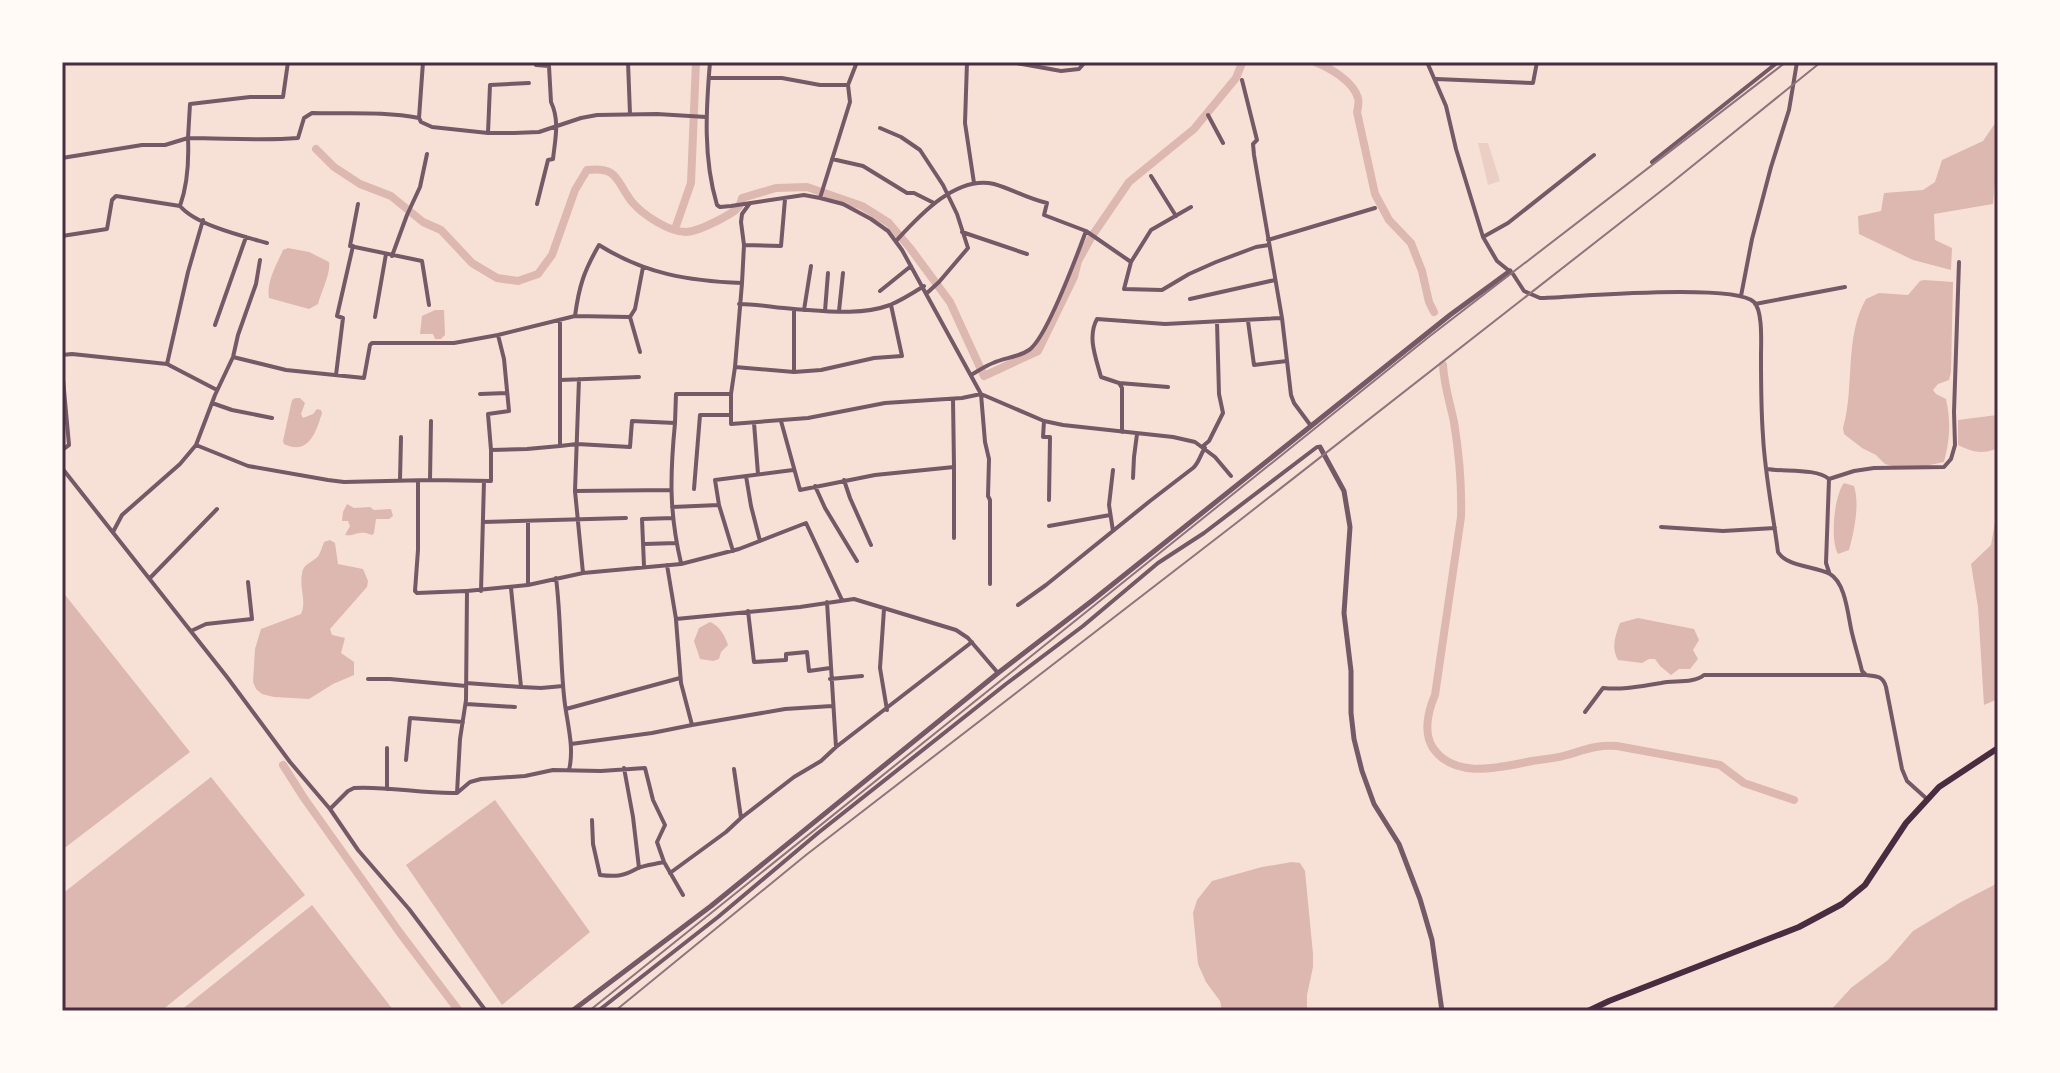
<svg xmlns="http://www.w3.org/2000/svg" width="2060" height="1073" viewBox="0 0 2060 1073" font-family="Manrope,sans-serif">
	<style>
		.green { fill: #ebcfc5 }
		.water { fill: #dcb8b0 }
		.lines { fill: none; stroke-linecap: round; stroke-linejoin: round }
		.canal { stroke: #dcb8b0; stroke-width: 8 }
		.minor { stroke: #755966; stroke-width: 4 }
		.tertiary { stroke: #755966; stroke-width: 5 }
		.trunk { stroke: #4a2c40; stroke-width: 6 }
		.rail { stroke: #8f747c; stroke-width: 2 }
		.neatline { fill: none; stroke: #4a2c40; stroke-width: 3 }
	</style>
	<rect width="100%" height="100%" fill="#f7e1d7"/>
	<!-- green -->
	<path class="green" d="M1478,143h10l12,38 -12,4z"/>
	<!-- water -->
	<path class="water" d="M1998,119v61l-3,2 -2,22 -59,10 1,26 17,8 -1,22 -38,-10 -54,-26 -1,-18 23,-5 3,-18 39,-3 12,-8 7,-22 41,-19z
		M288,248l21,4 20,10c2,11 -8,30 -11,42l-9,5 -40,-11c-3,-16 8,-34 14,-48z
		M1924,280l29,2 -2,90 -2,8 -11,4 -5,6 3,4 10,5c5,23 4,40 -2,63l-19,4h-33l-7,-2 -9,-9 -14,-7 -18,-14 -1,-6c12,-41 1,-91 23,-129l13,-6 29,2 12,-14z
		M435,310h9l1,25 -4,4h-6l-2,-5h-13l2,-18z
		M295,398h5l5,5 -4,11 2,4 10,-4 4,-5 4,1 1,3c-6,20 -14,43 -38,31l-1,-3 9,-41z
		M1998,412v36c-15,7 -26,4 -40,-3v-25l39,-5z
		M1844,483l10,3c6,19 0,46 -5,64l-11,4c-8,-14 -4,-58 6,-71z
		M347,504l7,4 16,-1 4,3 17,-1 2,7 -4,3h-13l-2,14 -2,2c-14,-6 -17,2 -27,0l5,-9 -2,-5h-6l1,-9z
		M1998,504v195l-14,6 -6,-98 -7,-43 20,-19z
		M330,540l5,3 3,21 25,5 5,12 -1,6 -37,42 2,6 13,3 -4,15 13,9v13l-21,9 -24,15 -35,-2 -12,-3 -6,-5 -3,-7 2,-33 6,-20 40,-15c6,-13 -2,-26 1,-40 1,-11 11,-11 17,-19 1,-2 4,-10 5,-13z
		M62,591l128,161 -128,98z
		M1638,618l56,11 5,11 -6,10 5,9 -8,10h-11l-8,6 -11,-9 -5,-7h-6l-7,4 -24,-3c-7,-12 -3,-24 2,-37z
		M710,622c10,4 15,14 18,23l-7,7 -2,7 -6,2 -13,-2 -6,-18 5,-13z
		M211,777l94,118 -144,116h-99v-117z
		M495,800l95,132 -88,73 -96,-140z
		M1292,862l8,1 5,8 8,83v13l-6,28v16h-85l-2,-10 -14,-19 -8,-18 -5,-51 4,-13 15,-19 50,-14z
		M1998,883v128h-168l21,-23 37,-28 25,-29 48,-29z
		M312,905l82,106h-214z"/>
	<g class="lines">
		<!-- canal -->
		<path class="canal" d="M1315,62c15,6 38,19 43,36 1,2 0,11 -1,14l18,82 14,26 22,23 11,28 7,31 5,10
			M316,149l18,18 26,17 31,12 32,26 18,8 31,33 25,15 21,3 20,-7 14,-19 23,-65 12,-20c32,-4 29,12 45,32 11,13 37,30 54,30 13,-1 24,-8 35,-13 10,-6 19,-9 21,-21l34,-10 31,-1 55,19 27,17 21,25 40,54 34,74 54,-25 36,-74 4,-16 14,-25 37,-54 65,-53 42,-51 6,-15 2,-1
			M675,229l16,-46 5,-121
			M1443,365c1,20 7,38 11,57 5,31 8,63 7,95l-26,178c-7,16 -12,38 -2,53 22,32 68,19 99,13 10,-2 21,-2 31,-5 19,-5 34,-12 54,-10l103,19 24,18 50,17
			M283,765l21,33 96,135 59,78"/>
		<!-- minor -->
		<path class="minor" d="M423,62l-4,56 2,4 11,5 56,6h26l25,-1 42,-14 16,-3 60,-1 49,3
			M536,62v3l13,1 2,36c9,19 4,38 2,57l-5,1 -11,44
			M628,62l2,52
			M710,62c-4,48 -7,96 7,143l3,2 11,-1 73,-11 16,3 23,6 28,15 17,12 14,19 79,144 63,27 19,4 110,12 22,5 20,15 16,19
			M967,62l-2,61 9,60
			M1011,62l50,9 18,-2 6,-7
			M1427,62l19,44 10,43 27,88 14,24 16,13 11,17 16,7c35,-1 194,-15 214,4 9,9 7,41 7,54 0,27 0,54 2,80 2,39 10,77 15,116 9,15 37,14 52,22 16,9 18,43 22,59 3,13 7,25 10,38l4,4c11,1 17,1 20,12l16,82 5,12 20,18
			M709,78h73l38,7h28
			M1436,79l97,4 4,-21
			M1242,80l15,60 -4,4 1,11 28,163 9,77 3,8 17,23
			M1208,115l15,28
			M880,128l21,9 19,13 23,35 14,29 11,34 -29,34 -12,11
			M488,133l2,-48 39,-2
			M62,158l80,-13h23l23,-7 2,-34 60,-7h33l5,-35
			M832,159l31,7 44,27h7l20,10
			M1652,162l126,-100
			M1151,176l25,40
			M820,198l30,-96 -2,-17 9,-23
			M358,204l-8,42 72,15 7,44
			M180,206c16,19 62,30 87,37
			M1191,207l-40,23 -20,32 -7,27 38,1 27,-16 27,-12 40,-15 13,-2
			M962,232l65,22
			M62,236l45,-7 5,-29 4,-4 64,10c8,-22 9,-44 8,-68 37,0 73,3 110,0l6,-20 8,-5c36,1 72,-2 107,5
			M1483,237l25,-14 86,-68
			M1268,240l107,-32
			M896,241c23,-25 60,-66 98,-57 18,5 34,15 53,19l-3,12 42,16 45,31
			M744,245l37,1 4,-47
			M392,256l15,-41 13,-28 7,-33
			M742,283l-7,84 -4,27v30l77,-6 77,-15 77,-5 19,-4 4,48 4,17 -1,37 2,4v84
			M880,291l31,-25
			M1741,296l11,-57 19,-72 18,-57 8,-48
			M1190,299l85,-19
			M739,304c19,0 36,4 55,5
			M1755,304l90,-17
			M891,305l11,51 -28,2 -53,12 -27,2v-63c31,2 66,7 96,-4 12,-5 23,-12 34,-19
			M804,310l7,-44
			M825,311l3,-38
			M839,311l4,-38
			M575,316c4,-30 9,-45 24,-71 46,29 90,36 143,38l2,-38 -3,-23 1,-8 8,-11
			M375,317l11,-63
			M630,317l10,35
			M560,320v126l17,-2 53,3 2,-26 43,2 1,-29h55
			M1248,321l6,44 33,-4
			M215,325l31,-88
			M62,355l10,-1 95,10 50,26
			M233,357l53,13 78,8 6,-33 2,-2h82l44,-8 77,-19 55,1 5,-8 8,-42
			M167,364l21,-92 15,-52
			M735,367l59,5
			M62,368l7,77 -7,5
			M336,375l7,-57 -6,-2 16,-70
			M971,375c7,-4 14,-9 22,-12 11,-5 26,-6 36,-13 18,-12 48,-95 57,-119
			M579,379l-4,112 8,82
			M560,380l79,-3
			M1119,383l49,4
			M480,394l27,-1
			M212,403l20,7 40,8
			M781,421l19,69 75,-15 79,-8 -1,-68
			M1044,421l-1,16h7l-1,63
			M675,423c-5,52 -6,89 6,140
			M754,423l4,51
			M1122,432v-44l-3,-5 -18,-6c-5,-19 -14,-40 -4,-58l68,5 117,-6
			M196,445l52,21 80,14 16,2 86,-2 61,1v-31l-3,-36 21,-3 -5,-52 -6,-24
			M1203,446l6,-5 14,-28 -4,-19 -2,-72
			M491,450l36,-1 33,-3
			M954,467v71
			M62,468l165,209 63,85 40,47 28,41 51,59 77,102
			M1767,469c18,3 49,-1 62,10l25,-8 20,-3 70,-1 7,-8 4,-14 -1,-33 5,-150
			M1113,470l-4,35 4,26
			M746,476l5,30 9,35
			M1133,478l1,-21 3,-23
			M400,480l1,-43
			M430,480l1,-59
			M844,480l6,18 21,47
			M418,481v69l-3,41 2,2 49,-2
			M815,486l10,22 32,53
			M694,489l6,-74h30
			M575,491l95,-1
			M672,507l47,-2
			M528,521v64
			M483,522l143,-4
			M1049,526l61,-11
			M1661,527l62,4 52,-3
			M113,532l9,-17 58,-51 16,-19 19,-50 18,-38 5,-22 18,-51 4,-24
			M644,544l33,-1
			M733,551l-14,-46 -4,-25 78,-10
			M667,565l9,54 124,-12 54,-8 102,31 12,8 30,35
			M644,566l-2,-47 31,-1
			M1829,572l-3,-9 3,-84
			M150,578l67,-69
			M556,578c5,39 4,79 8,118 2,24 11,50 5,74
			M481,591l3,-110
			M827,602l9,145
			M1018,605l28,-20 104,-84 43,-33c6,-5 7,-13 12,-20
			M884,609l-4,59 7,42
			M748,611l6,51 32,-2v-6l21,-2 2,19 21,-3
			M191,631l15,-7 46,-5 -4,-37
			M368,679h22l76,7
			M830,679l32,-3
			M466,683l55,4 -10,-99
			M521,687l20,1 22,-2
			M466,704l49,3
			M566,709l114,-31
			M1585,712l18,-24c21,2 38,-2 58,-5 13,-3 32,1 43,-8h162
			M692,725l93,-16 47,-3
			M571,744l81,-11 40,-8 -11,-42 -5,-63
			M406,760l4,-42 53,4
			M624,768l9,49 6,51
			M387,789v-41
			M457,793l3,-54 6,-39 1,-109 61,-6 55,-12 98,-9 58,-15 67,-26 36,77
			M330,809l18,-18 6,-3c34,-2 68,6 103,5l13,-11 11,-3 44,-3 28,-6 48,1 44,-3 8,32 12,25 -8,17 7,20 19,33
			M741,818l53,-41 27,-16 15,-14 136,-105
			M592,820l1,24 7,31c17,2 24,1 38,-7 7,-3 18,-4 26,-6
			M670,873l56,-41 15,-14 -7,-49
			M598,1011l120,-94 100,-84 188,-149 77,-58 75,-63 46,-30 113,-86h3"/>
		<!-- tertiary -->
		<path class="tertiary" d="M1320,447l24,44 6,36 -6,86 7,58v42l3,26 8,32 12,33 25,40 21,55 12,41 10,71
			M572,1011l139,-105 287,-233 95,-73 357,-285 60,-44"/>
		<!-- trunk -->
		<path class="trunk" d="M1588,1011l21,-10 190,-74 43,-23 23,-19 41,-62 33,-36 59,-39"/>
		<!-- rail -->
		<path class="rail" d="M589,1011l841,-675 356,-274
			M615,1011l191,-156 429,-331 435,-340 151,-122"/>
	</g>
	<!-- border -->
	<rect width="2060" height="1073" fill="none" stroke="#fffaf5" stroke-width="128"/>
	<rect x="64" y="64" width="1932" height="945" class="neatline"/>
</svg>
